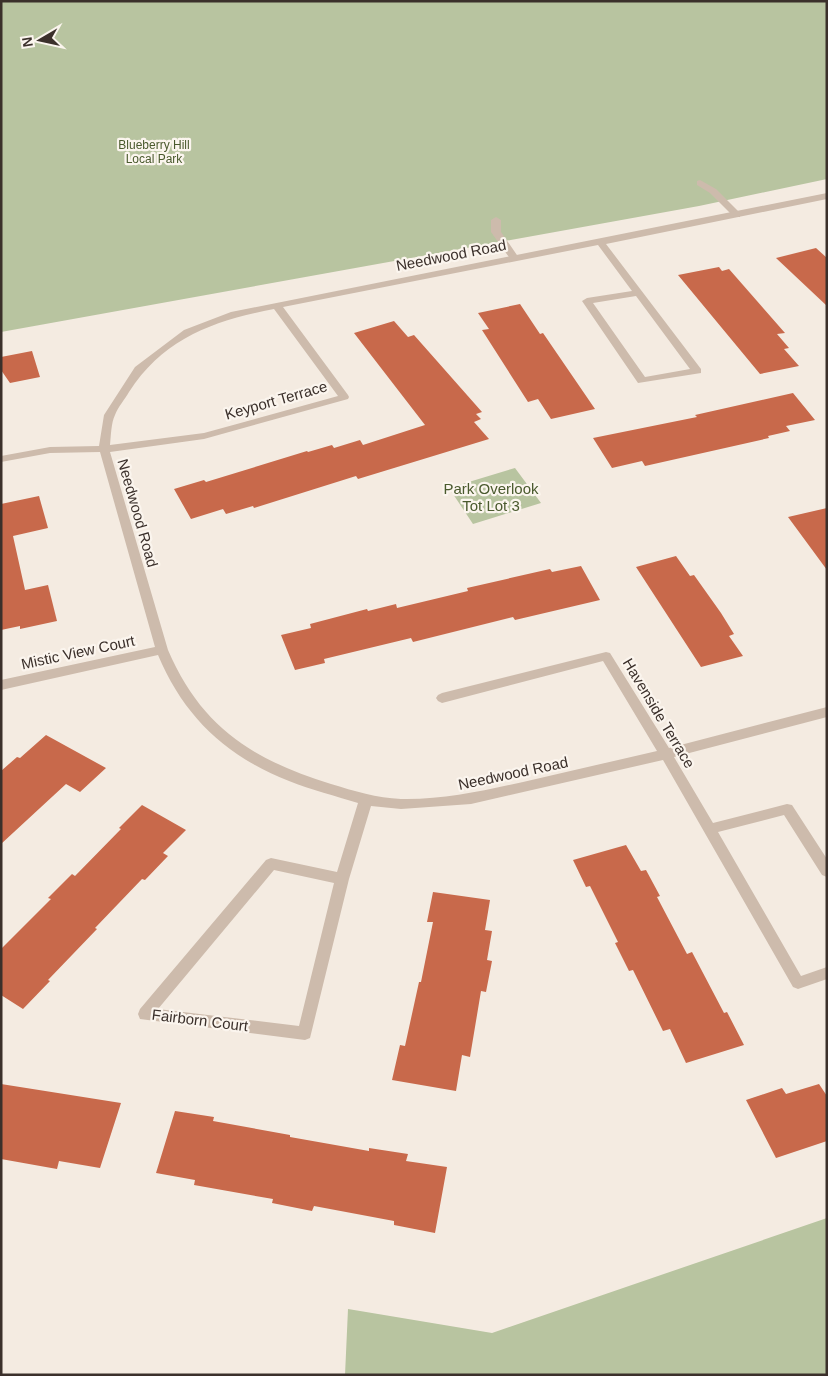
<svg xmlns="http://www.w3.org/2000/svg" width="828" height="1376" viewBox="0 0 828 1376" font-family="Helvetica,sans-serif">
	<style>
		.green { fill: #b8c4a0 }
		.building { fill: #c8694b }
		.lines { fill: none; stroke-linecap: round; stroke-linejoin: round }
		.lane { fill: #cdbbac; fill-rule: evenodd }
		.street { fill: #cdbbac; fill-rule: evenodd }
		.labels { text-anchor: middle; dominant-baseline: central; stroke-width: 4.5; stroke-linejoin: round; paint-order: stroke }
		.far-park-label { font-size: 12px; fill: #4a5a2e; stroke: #fbf5ee }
		.street-label { font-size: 15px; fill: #3b302b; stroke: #fbf5ee }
		.park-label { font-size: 15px; fill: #4a5a2e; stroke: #fbf5ee }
	</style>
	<rect width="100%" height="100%" fill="#f4ebe1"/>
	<!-- green -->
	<path class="green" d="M1,1h826v178l-128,27 -698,126z
		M515,468l26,35 -68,21 -24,-36z
		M827,1218v157h-482l3,-66 144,24z"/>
	<!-- building -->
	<path class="building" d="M816,248l11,10v48l-51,-48z
		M719,267l3,4 7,-2 56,64 -8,1 12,14 -5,1 15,17 -39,8 -82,-99z
		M520,304l20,30 3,-1 52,76 -44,10 -13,-20 -10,3 -46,-72 7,-1 -11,-16z
		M394,321l14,16 6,-2 68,77 -6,2 5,5 -7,3 15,17 -131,40 -2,-3 -102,32 -1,-2 -27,8 -3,-5 -32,10 -17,-30 30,-9 2,2 101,-31 1,1 24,-7 2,3 26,-8 3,5 62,-20 -71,-92z
		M32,351l8,26 -30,6 -9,-13v-13z
		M793,393l22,27 -29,6 4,5 -22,5 1,2 -124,28 -3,-5 -30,7 -19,-30 104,-21 -2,-2z
		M39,496l9,32 -35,8 12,54 23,-5 9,36 -37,8v-3l-19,4v-126z
		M827,508v62l-39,-53z
		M676,556l14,20 4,-1 27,38 13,21 -5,2 14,20 -42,11 -65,-100z
		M581,566l19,34 -85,20 -2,-3 -100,25 -2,-4 -87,21 1,4 -30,7 -14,-35 30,-7 -1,-4 57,-15 1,2 28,-7 1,4 71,-17 -1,-3 83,-19 2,3z
		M46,735l60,33 -26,24 -14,-8 -65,60v-73l16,-14 3,1z
		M142,805l44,25 -23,23 5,3 -23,24 -3,-1 -47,49 2,1 -49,51 2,1 -27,28 -22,-14v-46l50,-50 -3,-1 24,-24 3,2 46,-47 -2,-1z
		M626,845l15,26 5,-1 14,26 -3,1 30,57 5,-2 32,61 3,-1 17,33 -58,18 -16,-34 -7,2 -30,-61 -4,1 -14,-28 3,-1 -28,-56 -4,1 -13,-27z
		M433,892l57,8 -5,30 7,1 -5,29 5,1 -6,31 -5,-1 -11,66 -8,-2 -6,36 -64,-11 8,-35 5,1 14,-64h2l12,-60h-6z
		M1,1084l120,19 -21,65 -41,-7 -2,8 -56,-10z
		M819,1084l8,12v45l-51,17 -30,-58 36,-12 4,6z
		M175,1111l39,6 -1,4 77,14v2l79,14v-3l39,6 -2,7 41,6 -12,66 -41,-8v-4l-80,-15 -2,5 -40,-8 1,-4 -79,-14 1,-5 -39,-7z"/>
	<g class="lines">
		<!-- lane -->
		<path class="lane" d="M700,180l16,9 24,24v4h-6l-24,-24 -13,-8v-4z
			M496,217l5,3v12l18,26 -2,2h-6l-20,-28v-12z"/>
		<!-- street -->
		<path class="street" d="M827,193v6l-221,45 95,125v4l-63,10 -56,-82 5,-3 45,-7 -34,-46 -315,62 65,88 1,2 -1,2 -144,40 -94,13 58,198c33,77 85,110 163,134 23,7 46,14 70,15 46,1 90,-10 135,-20 40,-9 81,-19 121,-28l-54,-90 -161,42 -4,-2 -2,-3 2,-3 4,-2 164,-41 4,1 59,95 158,-41v10l-153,40 39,66 74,-19 5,1 35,54v18l-5,-2 -38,-60 -66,17 83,144 26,-9v12l-29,10 -5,-2 -130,-227 -192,44 -70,5 -30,-3 -22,73 -39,159 -5,2 -165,-21 -2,-5 2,-5 126,-149 5,-2 66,14 21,-69c-22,-7 -47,-13 -69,-22 -62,-24 -105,-64 -131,-126l-157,35v-10l154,-33 -55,-195 -50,1 -49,9v-6l49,-9 49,-1 5,-31 31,-48 49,-37 47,-18zM636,296l54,73 -45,8 -52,-74zM274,309l64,87 -134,37 -94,12c1,-9 1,-22 5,-30 3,-8 10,-16 14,-23 35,-54 84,-71 145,-83zM274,870l60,13 -35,143 -141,-17z"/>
	</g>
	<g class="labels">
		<!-- far-park labels -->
		<g class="far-park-label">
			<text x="154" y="145">Blueberry Hill<tspan x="154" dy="14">Local Park</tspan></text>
		</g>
		<!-- street labels -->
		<g class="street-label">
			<text transform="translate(451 255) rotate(-11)">Needwood Road</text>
			<text transform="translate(276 400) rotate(-16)">Keyport Terrace</text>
			<text transform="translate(138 513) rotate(74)">Needwood Road</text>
			<text transform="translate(78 652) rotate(-12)">Mistic View Court</text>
			<text transform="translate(659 713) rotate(59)">Havenside Terrace</text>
			<text transform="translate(513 773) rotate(-12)">Needwood Road</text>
			<text transform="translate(200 1020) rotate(7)">Fairborn Court</text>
		</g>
		<!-- park labels -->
		<g class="park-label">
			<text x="491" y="488">Park Overlook<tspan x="491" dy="17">Tot Lot 3</tspan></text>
		</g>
	</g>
	<!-- border -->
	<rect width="828" height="1376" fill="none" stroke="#3b302b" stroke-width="5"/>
	<!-- north arrow -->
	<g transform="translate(40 40) rotate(261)" stroke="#fbf5ee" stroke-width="4" paint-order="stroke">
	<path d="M0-4L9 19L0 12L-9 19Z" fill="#3b302b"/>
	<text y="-8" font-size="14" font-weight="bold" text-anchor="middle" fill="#3b302b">N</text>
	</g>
</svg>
